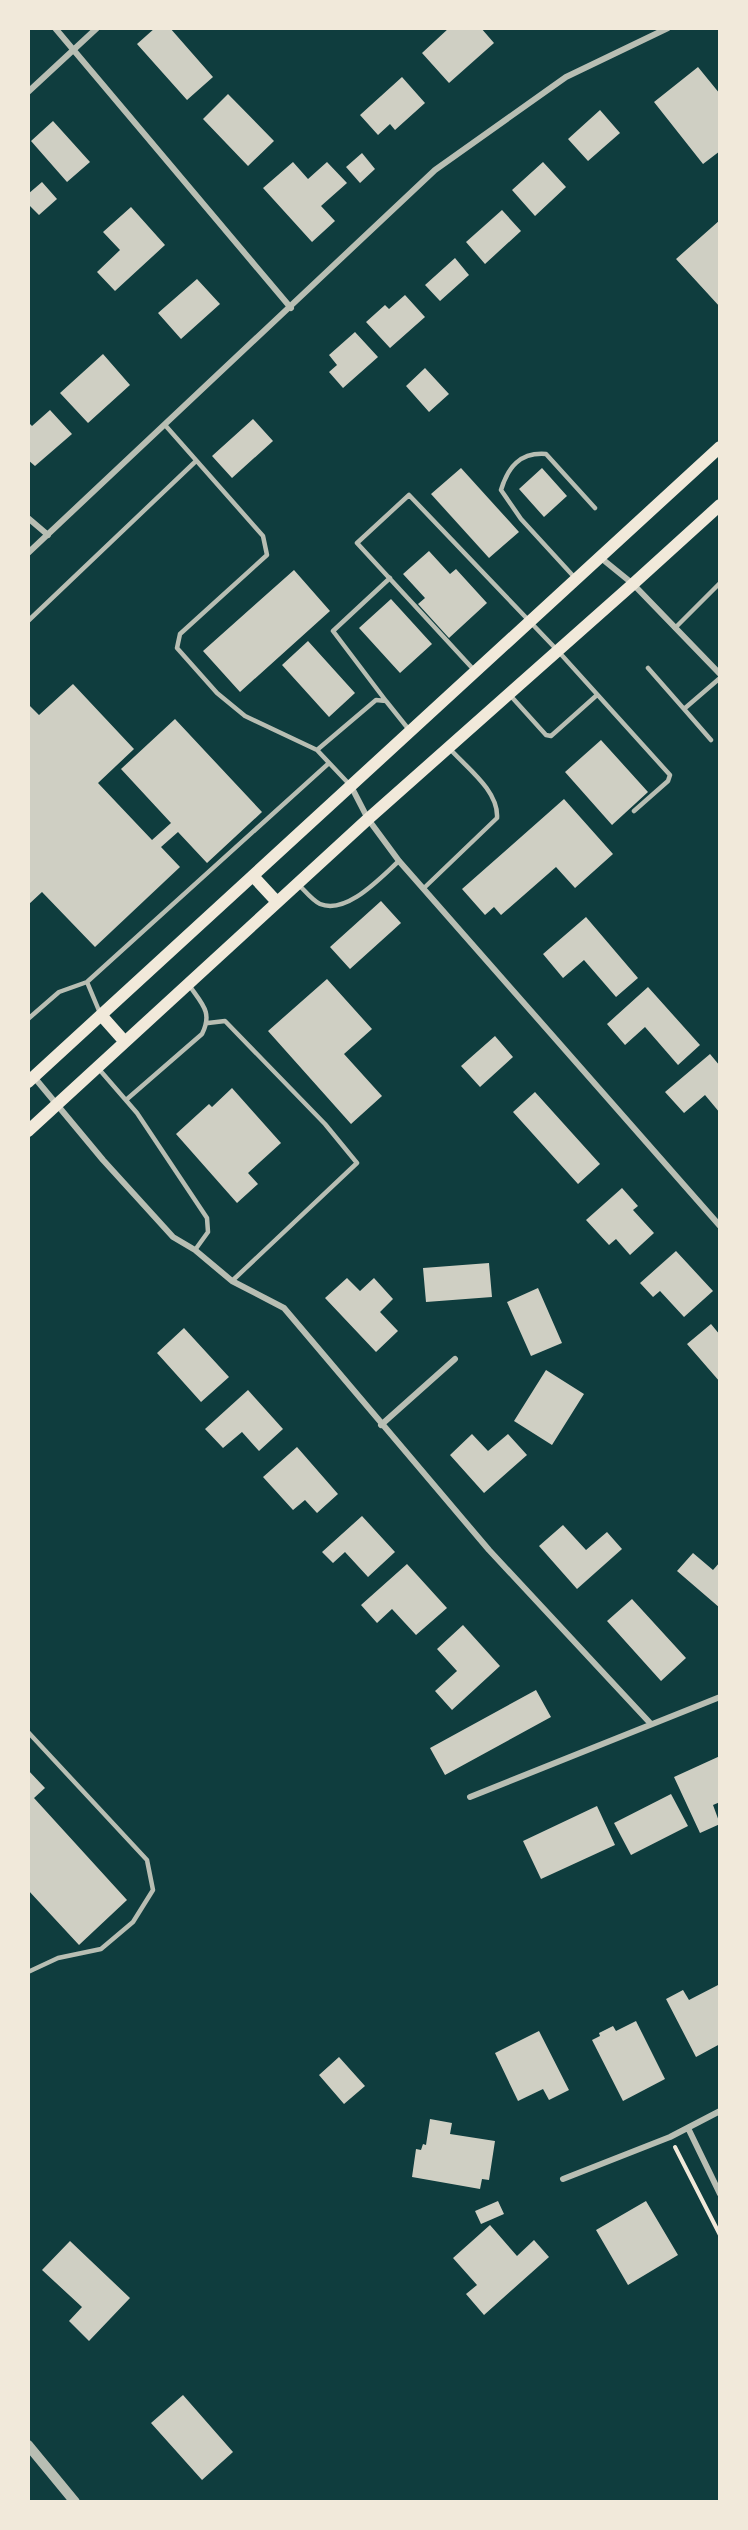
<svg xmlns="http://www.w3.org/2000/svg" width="748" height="2530" viewBox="0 0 748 2530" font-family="Lora,serif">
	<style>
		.building { fill: #cfcfc3 }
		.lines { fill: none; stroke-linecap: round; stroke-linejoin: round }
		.path { stroke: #f1e9da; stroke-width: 4 }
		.service { stroke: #b8beb3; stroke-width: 4.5 }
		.minor { stroke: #b8beb3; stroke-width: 6 }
		.tertiary { stroke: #b8beb3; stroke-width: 10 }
		.secondary { stroke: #f1e9da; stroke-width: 12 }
	</style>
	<rect width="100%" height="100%" fill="#0f3d3e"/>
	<!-- building -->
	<path class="building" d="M155,28h15l43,49 -26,23 -50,-56z
		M449,28h32l13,15 -45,40 -27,-30z
		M698,67l22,27v57l-17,13 -49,-62z
		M402,77l23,26 -30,27 -5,-6 -12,11 -18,-20z
		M228,94l46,47 -26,25 -45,-47z
		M600,110l20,23 -32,28 -20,-22z
		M53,121l37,41 -23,20 -36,-41z
		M362,153l13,16 -15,14 -14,-16z
		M293,162l15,17 19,-17 20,21 -26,23 14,15 -23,21 -49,-54z
		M543,162l23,25 -31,29 -23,-26z
		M42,182l15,17 -18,16 -11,-11v-10z
		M131,207l34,38 -50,46 -18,-19 23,-22 -17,-18z
		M502,210l19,21 -36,33 -19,-22z
		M720,220v87l-44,-48z
		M455,258l14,17 -29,26 -15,-16z
		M197,279l23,25 -39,35 -23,-26z
		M405,295l20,22 -35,31 -24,-26 19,-17 4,4z
		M355,332l23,25 -35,31 -14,-16 8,-7 -8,-10z
		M103,354l27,31 -42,38 -28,-30z
		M425,368l24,26 -20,18 -23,-26z
		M50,410l22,24 -37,32 -7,-6v-38l4,4z
		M253,419l20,22 -41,37 -20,-22z
		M461,468l58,64 -30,26 -58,-64z
		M542,468l25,28 -23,21 -25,-28z
		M429,551l21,23 6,-5 31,34 -38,35 -31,-34 7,-6 -22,-24z
		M294,570l36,41 -90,81 -37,-41z
		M391,599l41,45 -32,29 -41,-45z
		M308,641l47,52 -26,24 -47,-52z
		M73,684l61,65 -36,34 54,57 19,-17 -50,-54 54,-50 87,93 -55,51 -29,-31 -17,15 19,20 -85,80 -53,-55 -14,13v-201l11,11z
		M601,740l47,52 -36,33 -47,-53z
		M564,799l49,55 -38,34 -19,-21 -55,48 -7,-8 -9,8 -23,-26z
		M381,901l20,22 -51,46 -20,-22z
		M586,917l52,61 -22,19 -32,-37 -21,18 -20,-24z
		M327,979l45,50 -28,25 38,42 -31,28 -83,-93z
		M648,987l52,58 -22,20 -33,-38 -20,18 -18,-21z
		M495,1036l18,21 -33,30 -19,-21z
		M710,1054l10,12v47l-15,-18 -21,18 -19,-21z
		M232,1088l49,55 -33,30 10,11 -21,19 -61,-69 33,-30 3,3z
		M535,1092l65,72 -22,20 -65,-72z
		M622,1188l16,18 -5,4 21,23 -24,22 -14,-16 -7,6 -23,-25z
		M676,1251l37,40 -29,26 -24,-26 -7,6 -13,-14z
		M489,1263l3,34 -66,5 -3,-34z
		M347,1278l13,13 14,-13 19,21 -13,13 18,19 -22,21 -51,-54z
		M538,1288l24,55 -31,13 -24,-54z
		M711,1324l9,11v47l-33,-38z
		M184,1328l45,49 -28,25 -44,-49z
		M546,1370l38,24 -32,51 -38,-24z
		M248,1390l35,39 -24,22 -17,-19 -19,16 -18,-19z
		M472,1434l16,17 20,-17 19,21 -43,38 -34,-38z
		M297,1447l41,47 -21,19 -12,-13 -12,10 -30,-33z
		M362,1516l33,36 -27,25 -23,-25 -12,11 -11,-11z
		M563,1525l23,25 21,-18 15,17 -45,40 -38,-43z
		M693,1553l20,17 7,-8v46l-43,-37z
		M407,1564l40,44 -31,27 -24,-26 -15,14 -16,-18z
		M632,1599l54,59 -25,23 -54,-60z
		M463,1625l37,41 -48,44 -17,-19 22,-20 -20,-22z
		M536,1690l15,27 -106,58 -15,-27z
		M720,1756v46l-7,3 7,19 -20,9 -26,-56z
		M28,1770l17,18 -11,10 93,102 -48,45 -51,-55z
		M671,1794l17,32 -57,29 -17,-32z
		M597,1806l18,39 -74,34 -18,-38z
		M720,1984v60l-24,13 -30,-58 17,-9 6,10z
		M636,2021l29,58 -42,22 -31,-61 8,-4 -1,-3 14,-7 3,5z
		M539,2031l30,59 -20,10 -6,-11 -25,12 -23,-48z
		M339,2057l26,29 -21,18 -25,-29z
		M430,2119l22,4 -2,11 45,7 -6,39 -7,-1 -2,10 -68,-12 4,-28 5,1 2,-6 3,1z
		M498,2201l6,13 -23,10 -6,-13z
		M646,2201l32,54 -50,30 -32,-55z
		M490,2225l27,31 17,-16 15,17 -65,58 -18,-21 11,-9 -24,-27z
		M70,2241l60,57 -41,43 -20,-20 13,-14 -40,-37z
		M183,2395l50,57 -31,28 -51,-57z"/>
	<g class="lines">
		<!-- path -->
		<path class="path" d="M675,2147l45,88"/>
		<!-- service -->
		<path class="service" d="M165,425l98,111 4,19 -87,79 -3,14 40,45 28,23 72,34
			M576,579l-55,-60 -20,-29c7,-23 19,-38 45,-36l49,54
			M28,621l168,-160
			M675,628l45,-45
			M648,668l36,41 36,-31
			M474,670l-117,-127 52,-48 149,156 112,124 -2,6 -34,30
			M509,694l37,41 5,1 46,-41
			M386,701l-53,-70 57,-53
			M684,709l27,31
			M350,785l-33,-35 59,-50 10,1 24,30
			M299,885c6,6 14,16 21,19 27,11 61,-27 79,-43
			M424,888l73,-70c2,-27 -30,-50 -48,-70
			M100,1013l-13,-31 242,-219
			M28,1019l31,-27 28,-10
			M208,1023l17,-2 100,103 32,39 -125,118
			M98,1068l39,45 70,105 1,14 -13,18
			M126,1100l76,-66c11,-22 0,-30 -13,-49
			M28,1732l119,128 6,30 -20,32 -32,27 -43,9 -30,14"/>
		<!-- minor -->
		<path class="minor" d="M55,28l236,280
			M28,92l69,-64
			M28,518l20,17
			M28,553l407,-383 131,-93 102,-49
			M601,558l32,26 87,90
			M351,786l17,33 31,42 321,365
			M34,1077l69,83 70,77 22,13 37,31 52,27 205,242 162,174
			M381,1425l74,-66
			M470,1797l250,-100
			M688,2128l32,66
			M563,2179l107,-42 50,-26"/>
		<!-- tertiary -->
		<path class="tertiary" d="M28,2445l47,57"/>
		<!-- secondary -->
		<path class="secondary" d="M253,876l24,26
			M101,1015l24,27
			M28,1082l692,-635
			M28,1131l340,-312 265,-235 87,-79"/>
	</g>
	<!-- border -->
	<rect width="748" height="2530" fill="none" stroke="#f1e9da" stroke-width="60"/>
</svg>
